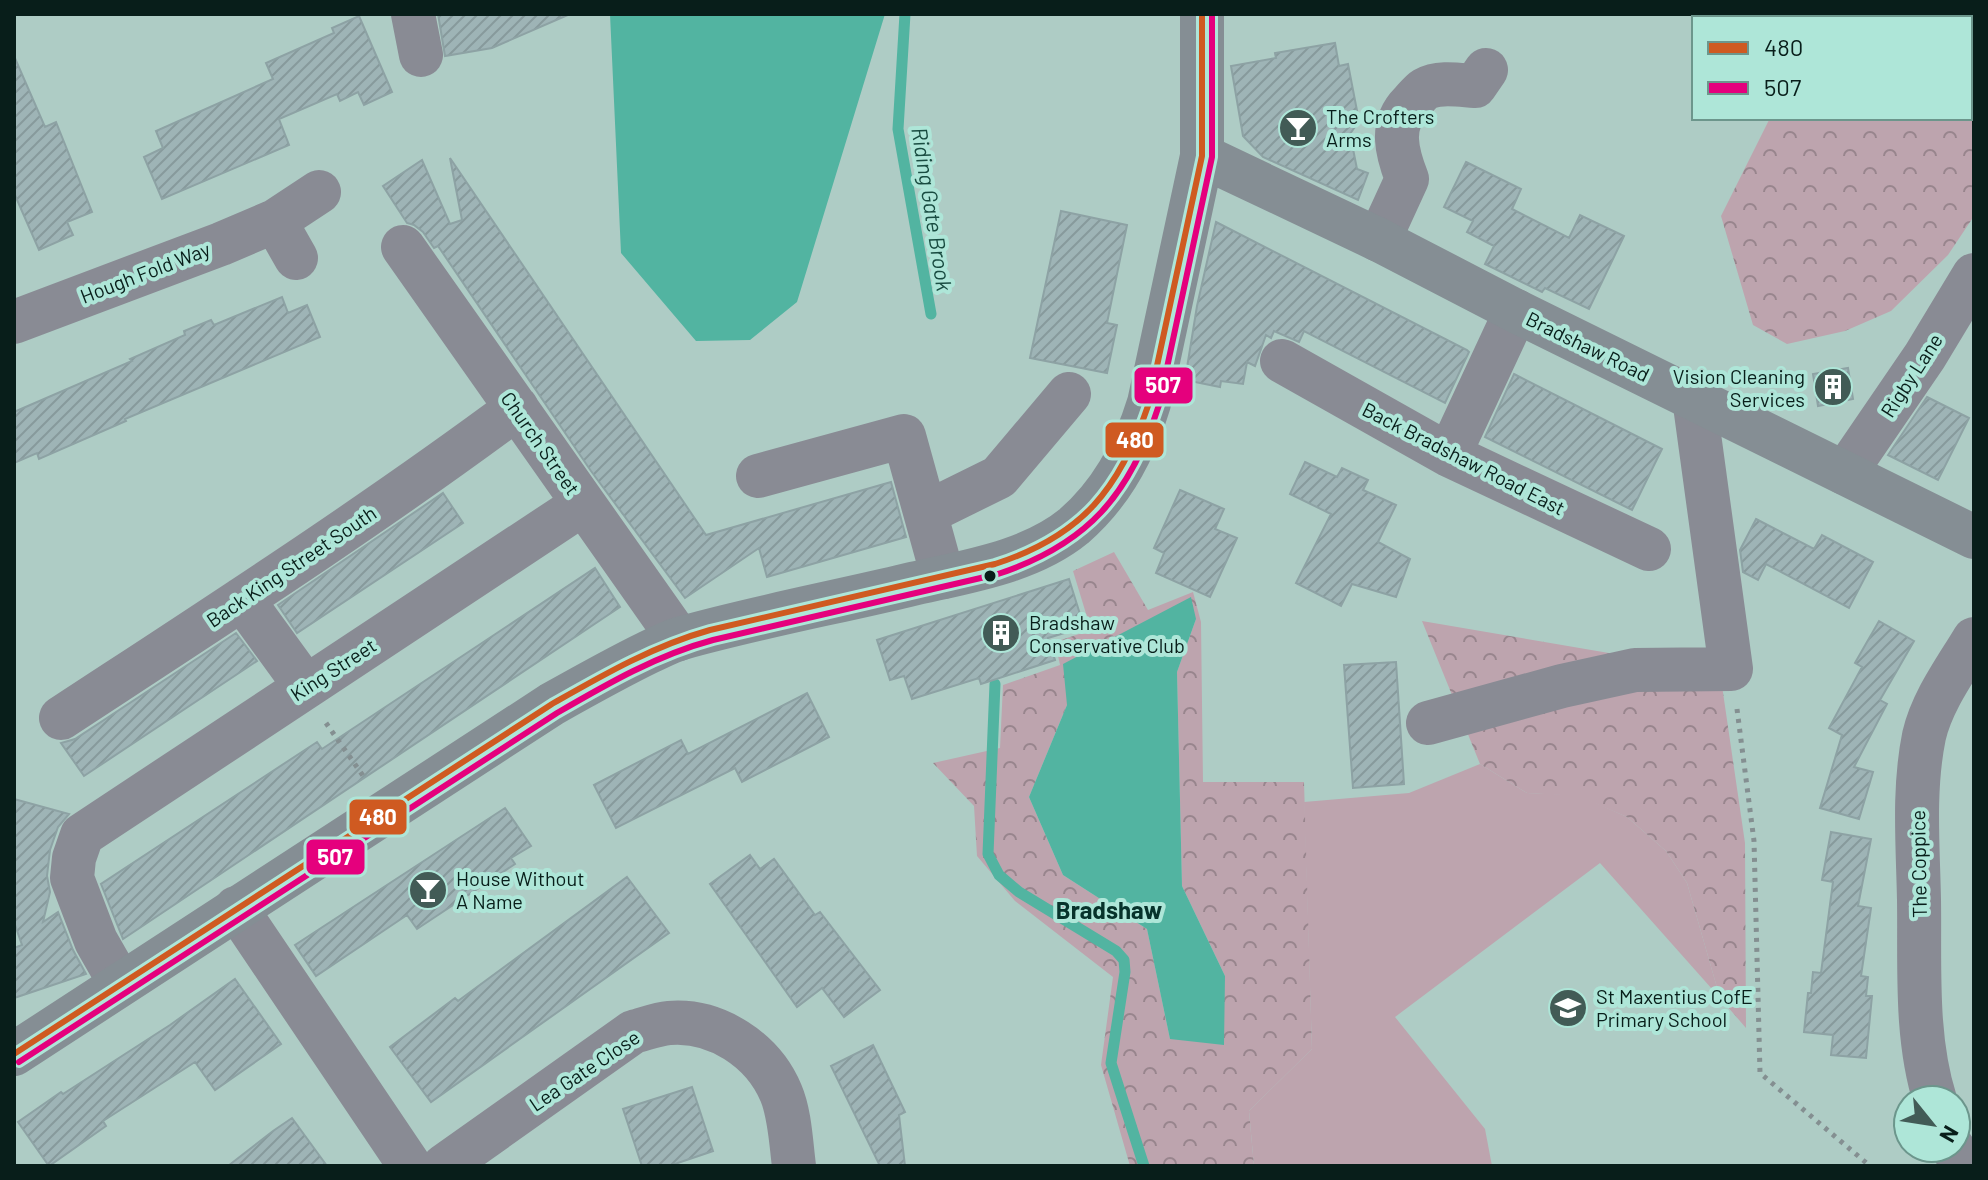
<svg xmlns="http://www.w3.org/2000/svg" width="1988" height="1180" viewBox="0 0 1988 1180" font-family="Barlow,sans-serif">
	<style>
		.green { fill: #bda4ae }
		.forest { fill: url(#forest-crowns); fill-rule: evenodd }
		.water { fill: #52b4a1 }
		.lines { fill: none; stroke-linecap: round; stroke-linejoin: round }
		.stream { stroke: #52b4a1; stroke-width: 11 }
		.building { fill: url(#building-hatch); stroke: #8da2a4; stroke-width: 2 }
		.path { stroke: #848f91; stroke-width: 5; stroke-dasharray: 4 6; stroke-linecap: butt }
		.minor { stroke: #898b94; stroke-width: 44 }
		.major { stroke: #858e94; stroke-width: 44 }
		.bus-1-casing { stroke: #aee6d8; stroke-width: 12 }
		.bus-2-casing { stroke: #aee6d8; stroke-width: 12 }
		.bus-1 { stroke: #cf5a21; stroke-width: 6 }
		.bus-2 { stroke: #e5007d; stroke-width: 6 }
		.bus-dot { fill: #081e1a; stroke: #aee6d8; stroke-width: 3 }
		.labels { text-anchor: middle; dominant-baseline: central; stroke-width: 8; stroke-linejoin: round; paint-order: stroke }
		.poi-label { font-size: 20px; fill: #081e1a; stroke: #aee6d8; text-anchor: start }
		.street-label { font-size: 20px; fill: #081e1a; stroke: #aee6d8 }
		.water-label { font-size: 22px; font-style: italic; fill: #194c41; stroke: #aee6d8 }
		.quarter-label { font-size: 24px; font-weight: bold; fill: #07332b; stroke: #aee6d8 }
		.line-badge { stroke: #aee6d8; stroke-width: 3 }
		.badge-label { font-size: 22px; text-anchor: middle; font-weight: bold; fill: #fff }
	</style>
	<defs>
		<pattern id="forest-crowns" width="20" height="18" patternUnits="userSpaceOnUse" patternTransform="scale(2)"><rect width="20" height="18" fill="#bda4ae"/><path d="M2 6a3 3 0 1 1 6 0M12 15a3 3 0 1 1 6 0" fill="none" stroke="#98858d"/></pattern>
		<pattern id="building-hatch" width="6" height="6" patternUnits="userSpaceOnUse" patternTransform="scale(2)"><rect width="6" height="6" fill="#9eb4b6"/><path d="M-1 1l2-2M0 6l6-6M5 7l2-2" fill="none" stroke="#879a9c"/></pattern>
	</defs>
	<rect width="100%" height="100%" fill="#aeccc5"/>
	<!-- green -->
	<path class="green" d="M1820,14h154v90l-4,-3v-83h-143z
		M1480,764l47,29 51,2 49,22 39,34 21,32 33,115 -120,-135 -205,154 90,112 7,37h-238l-5,-55 63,-62 -8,-247 105,-9z"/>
	<!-- forest -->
	<path class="forest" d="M1970,73l4,3v140l-26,39 -57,56 -46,20 -58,13 -34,-19 -32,-109 49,-98h200z
		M1114,552l34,58 45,-18 8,30 2,160h101l8,267 -63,62 5,55h-124l-29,-101 12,-88 -98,-76 -38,-45 -3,-50 -41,-43 67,-15 3,-63 57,-20 -5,-23 36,-12 -18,-59zM1196,619l-19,53 5,214 43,90 -55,63 -23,-110 -84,-54 -34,-78 38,-92z
		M1422,621l298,51 25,171 1,185 -26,-30 -33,-115 -21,-32 -39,-34 -49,-21 -51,-3 -47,-29z"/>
	<!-- water -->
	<path class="water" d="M610,14h275l-88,288 -47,38 -54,1 -75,-88z
		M1191,597l5,22 -19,53 5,214 43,90 -1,69 -54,-6 -23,-110 -84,-54 -34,-78 38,-92 -4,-41z"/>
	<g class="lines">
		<!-- stream -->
		<path class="stream" d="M905,14l-7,115 33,185
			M995,684l-7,170 11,21 20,17 97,59 8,9 1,12 -14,91 33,103"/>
	</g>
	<!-- building -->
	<path class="building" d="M438,14h132l-78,34 -47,8z
		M359,16l33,76 -28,13 -6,-13 -18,9 -3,-7 -58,25 10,26 -127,54 -18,-42 19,-9 -7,-17 117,-52 -7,-16 68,-30 -2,-5z
		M1335,43l4,23 9,-2 11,57 -9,13 7,35 11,4 -10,27 -95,-43 -20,-21 -12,-70 45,-8 -1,-5z
		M14,56l31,71 11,-5 36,90 -25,10 6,13 -34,15 -25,-57z
		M450,158l256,377 185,-53 15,55 -139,40 -8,-29 -74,50 -94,-127 -153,-225 -4,2 -11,-16 -9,-7 -7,-2 -24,-37 39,-26 28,64 12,-4z
		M1466,162l55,27 -9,20 57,29 11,-23 44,21 -35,73 -44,-21 -3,4 -57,-28 9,-18 -27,-14 6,-11 -29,-14z
		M1061,211l66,14 -20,98 10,2 -10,48 -77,-15z
		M1216,222l251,128 2,2 -24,51 -141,-72 -5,11 -25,-11 -3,7 -5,-3 -11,31 -8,-4 -4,22 -22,-3 -1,6 -35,-7 12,-74z
		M282,297l6,16 19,-8 13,32 -195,82 1,2 -87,38 -2,-6 -23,10v-51l118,-51 -2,-2 55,-24 -1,-4 27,-11 3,5z
		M1848,368l5,31 -35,7 -5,-32z
		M1514,374l148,75 -30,61 -147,-73z
		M1927,397l42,21 -31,62 -50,-25z
		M1305,462l32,15 5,-9 26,12 -5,10 33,15 -18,37 32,17 -14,38 -44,-13 -11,22 -45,-23 35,-69 -41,-20z
		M1180,490l44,19 -9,20 22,9 -27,59 -54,-24 8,-20 -10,-5z
		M443,493l20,30 -166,110 -19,-28z
		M1756,519l58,30 8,-14 51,27 -24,46 -83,-44 -8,16 -15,-8 -3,-22z
		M595,568l25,39 -497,332 -22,-55 216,-142 5,7z
		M1069,579l15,48 -36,11 7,22 -74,24 -2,-6 -67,21 -8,-23 -14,4 -13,-40z
		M1879,621l35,20 -34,59 7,4 -33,63 19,5 -14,47 -39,-11 22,-73 -13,-7 33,-61 -7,-4z
		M236,633l21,28 -173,115 -23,-33 14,-4z
		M1396,662l8,122 -51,4 -9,-123z
		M807,693l22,44 -87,45 -7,-14 -119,60 -22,-43 87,-45 7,14z
		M14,799l55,15 -11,13 -8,23 -3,26 3,16 -7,30 15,-10 15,38 13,24 -72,24v-50l8,-3 -8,-23z
		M505,808l26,38 -20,12 4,6 -98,65 -10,-14 -91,61 -21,-31z
		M1831,832l40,7 -13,67 13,2 -10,68 7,1 -2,19h6l-6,62 -35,-3 2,-20 -29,-3 4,-39h3l2,-21 8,1 12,-91 -11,-2z
		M750,855l10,14 14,-10 41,56 5,-3 60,78 -36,27 -22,-29 -25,19 -87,-123z
		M627,877l42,56 -238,169 -41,-55 65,-49 3,3z
		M235,979l46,65 -66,46 -20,-28 -92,59 3,5 -57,40 -31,-44 43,-30 2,2 107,-69z
		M873,1045l32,67 -6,3 6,51h-25l-49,-100z
		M692,1087l21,64 -44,15h-27l-19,-57z
		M292,1118l35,48h-99l45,-35z"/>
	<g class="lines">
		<!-- path -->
		<path class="path" d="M1737,709l17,132 6,232 110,93
			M326,723l40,57"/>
		<!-- minor -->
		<path class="minor" d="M413,14l8,41
			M275,221l21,37
			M1379,240l28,-61c-10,-26 -18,-54 4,-76 4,-4 9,-11 14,-14 14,-8 35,-4 50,-3l11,-16
			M403,247l276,392
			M14,322l207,-78 54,-23 44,-29
			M1282,361l167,94 200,94
			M1449,455l67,-144
			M1845,473l80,-117 49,-81
			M758,476l146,-40 39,141
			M926,513l73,-36 70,-83
			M242,599l64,88
			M61,718c154,-101 308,-200 456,-310
			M1428,723l134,-37 73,-16 96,-1 -37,-271
			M236,908l174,258
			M120,983l-24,-42 -24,-63 2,-20 8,-23 501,-331
			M1935,1100c-20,-63 -15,-135 -16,-200 -1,-54 -6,-110 5,-164 8,-35 32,-67 50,-97
			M1953,1148l10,18
			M444,1166l189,-134c12,-3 24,-8 36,-9 47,-4 94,27 112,70 9,21 10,50 13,73"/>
		<!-- major -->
		<path class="major" d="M1202,156l177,84 137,71 458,226
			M14,1054l538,-350c32,-18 64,-36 97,-52 11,-5 22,-11 33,-14 75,-21 151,-35 226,-53 55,-13 121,-22 166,-59 37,-32 61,-77 75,-123l53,-247v-142"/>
		<!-- bus-1 casing -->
		<g class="bus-1-casing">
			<path id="bus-1" d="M14,1054l538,-350c51,-29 101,-58 158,-74l285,-66c87,-28 125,-75 154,-161l53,-247v-142"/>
		</g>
		<!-- bus-2 casing -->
		<g class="bus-2-casing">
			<path id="bus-2" d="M19,1062l538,-349c50,-29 100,-58 156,-73l285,-66c90,-30 132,-79 161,-169l53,-248v-143"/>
		</g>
		<!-- bus-1 -->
		<use href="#bus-1" class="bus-1"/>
		<!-- bus-2 -->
		<use href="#bus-2" class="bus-2"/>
	</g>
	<!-- icons -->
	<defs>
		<g id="bar-disc" transform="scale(2)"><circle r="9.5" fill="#425b56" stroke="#aee6d8"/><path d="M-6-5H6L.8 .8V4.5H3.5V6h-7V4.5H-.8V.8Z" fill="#fff"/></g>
		<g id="building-disc" transform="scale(2)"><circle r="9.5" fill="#425b56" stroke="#aee6d8"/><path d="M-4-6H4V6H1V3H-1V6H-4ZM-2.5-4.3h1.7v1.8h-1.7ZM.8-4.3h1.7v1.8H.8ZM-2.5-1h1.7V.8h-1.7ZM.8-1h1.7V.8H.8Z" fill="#fff"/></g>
		<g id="school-disc" transform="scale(2)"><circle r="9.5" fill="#425b56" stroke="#aee6d8"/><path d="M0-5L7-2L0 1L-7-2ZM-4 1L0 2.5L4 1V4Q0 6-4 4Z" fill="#fff"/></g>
	</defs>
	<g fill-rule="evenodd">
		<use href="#bar-disc" x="1298" y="128"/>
		<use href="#building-disc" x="1833" y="387"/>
		<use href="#building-disc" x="1001" y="633"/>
		<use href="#bar-disc" x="428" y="890"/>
		<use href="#school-disc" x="1568" y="1008"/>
	</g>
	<!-- markers -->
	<circle class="bus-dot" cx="990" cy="576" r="7"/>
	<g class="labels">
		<!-- poi labels -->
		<g class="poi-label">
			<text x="1326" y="116">The Crofters<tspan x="1326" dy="23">Arms</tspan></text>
			<text x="1805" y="376" text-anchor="end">Vision Cleaning<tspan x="1805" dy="23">Services</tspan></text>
			<text x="1029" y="622">Bradshaw<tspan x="1029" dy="23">Conservative Club</tspan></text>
			<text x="456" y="878">House Without<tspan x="456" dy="23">A Name</tspan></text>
			<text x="1596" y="996">St Maxentius CofE<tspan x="1596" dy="23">Primary School</tspan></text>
		</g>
		<!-- street labels -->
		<g class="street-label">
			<text transform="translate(145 272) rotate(-21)">Hough Fold Way</text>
			<text transform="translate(1588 346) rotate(26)">Bradshaw Road</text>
			<text transform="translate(1911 375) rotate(-57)">Rigby Lane</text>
			<text transform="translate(541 443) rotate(55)">Church Street</text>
			<text transform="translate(1464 458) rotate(27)">Back Bradshaw Road East</text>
			<text transform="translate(291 566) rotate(-34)">Back King Street South</text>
			<text transform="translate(333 669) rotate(-33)">King Street</text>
			<text transform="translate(1918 864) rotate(-91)">The Coppice</text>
			<text transform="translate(584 1070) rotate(-34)">Lea Gate Close</text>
		</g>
		<!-- water labels -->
		<g class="water-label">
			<text transform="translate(933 209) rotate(81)">Riding Gate Brook</text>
		</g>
		<!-- quarter labels -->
		<g class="quarter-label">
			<text x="1109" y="909">Bradshaw</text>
		</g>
	</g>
	<g class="line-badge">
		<rect x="1133" y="366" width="61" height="39" rx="8" fill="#e5007d"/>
		<rect x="1104" y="421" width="61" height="38" rx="8" fill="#cf5a21"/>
		<rect x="348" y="798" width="60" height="38" rx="8" fill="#cf5a21"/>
		<rect x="305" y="838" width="61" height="38" rx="8" fill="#e5007d"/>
	</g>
	<g class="badge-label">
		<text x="1163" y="393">507</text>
		<text x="1135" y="448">480</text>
		<text x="378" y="825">480</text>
		<text x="335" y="865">507</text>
	</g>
	<!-- border -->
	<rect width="1988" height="1180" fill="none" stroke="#081e1a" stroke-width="32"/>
	<!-- legend -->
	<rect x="1692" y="16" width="280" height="104" fill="#aee6d8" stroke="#6c968c" stroke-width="2"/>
	<rect x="1708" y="42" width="40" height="12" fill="#cf5a21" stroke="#6c968c" stroke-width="2"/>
	<text x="1764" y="56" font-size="24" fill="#081e1a">480</text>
	<rect x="1708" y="82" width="40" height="12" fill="#e5007d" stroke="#6c968c" stroke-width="2"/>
	<text x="1764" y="96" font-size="24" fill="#081e1a">507</text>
	<!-- north arrow -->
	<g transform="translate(1932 1124) rotate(120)"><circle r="38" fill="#aee6d8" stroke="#6c968c" stroke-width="2"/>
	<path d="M0-6L14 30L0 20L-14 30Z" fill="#425b56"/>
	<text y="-12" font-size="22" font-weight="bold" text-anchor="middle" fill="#081e1a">N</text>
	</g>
</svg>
